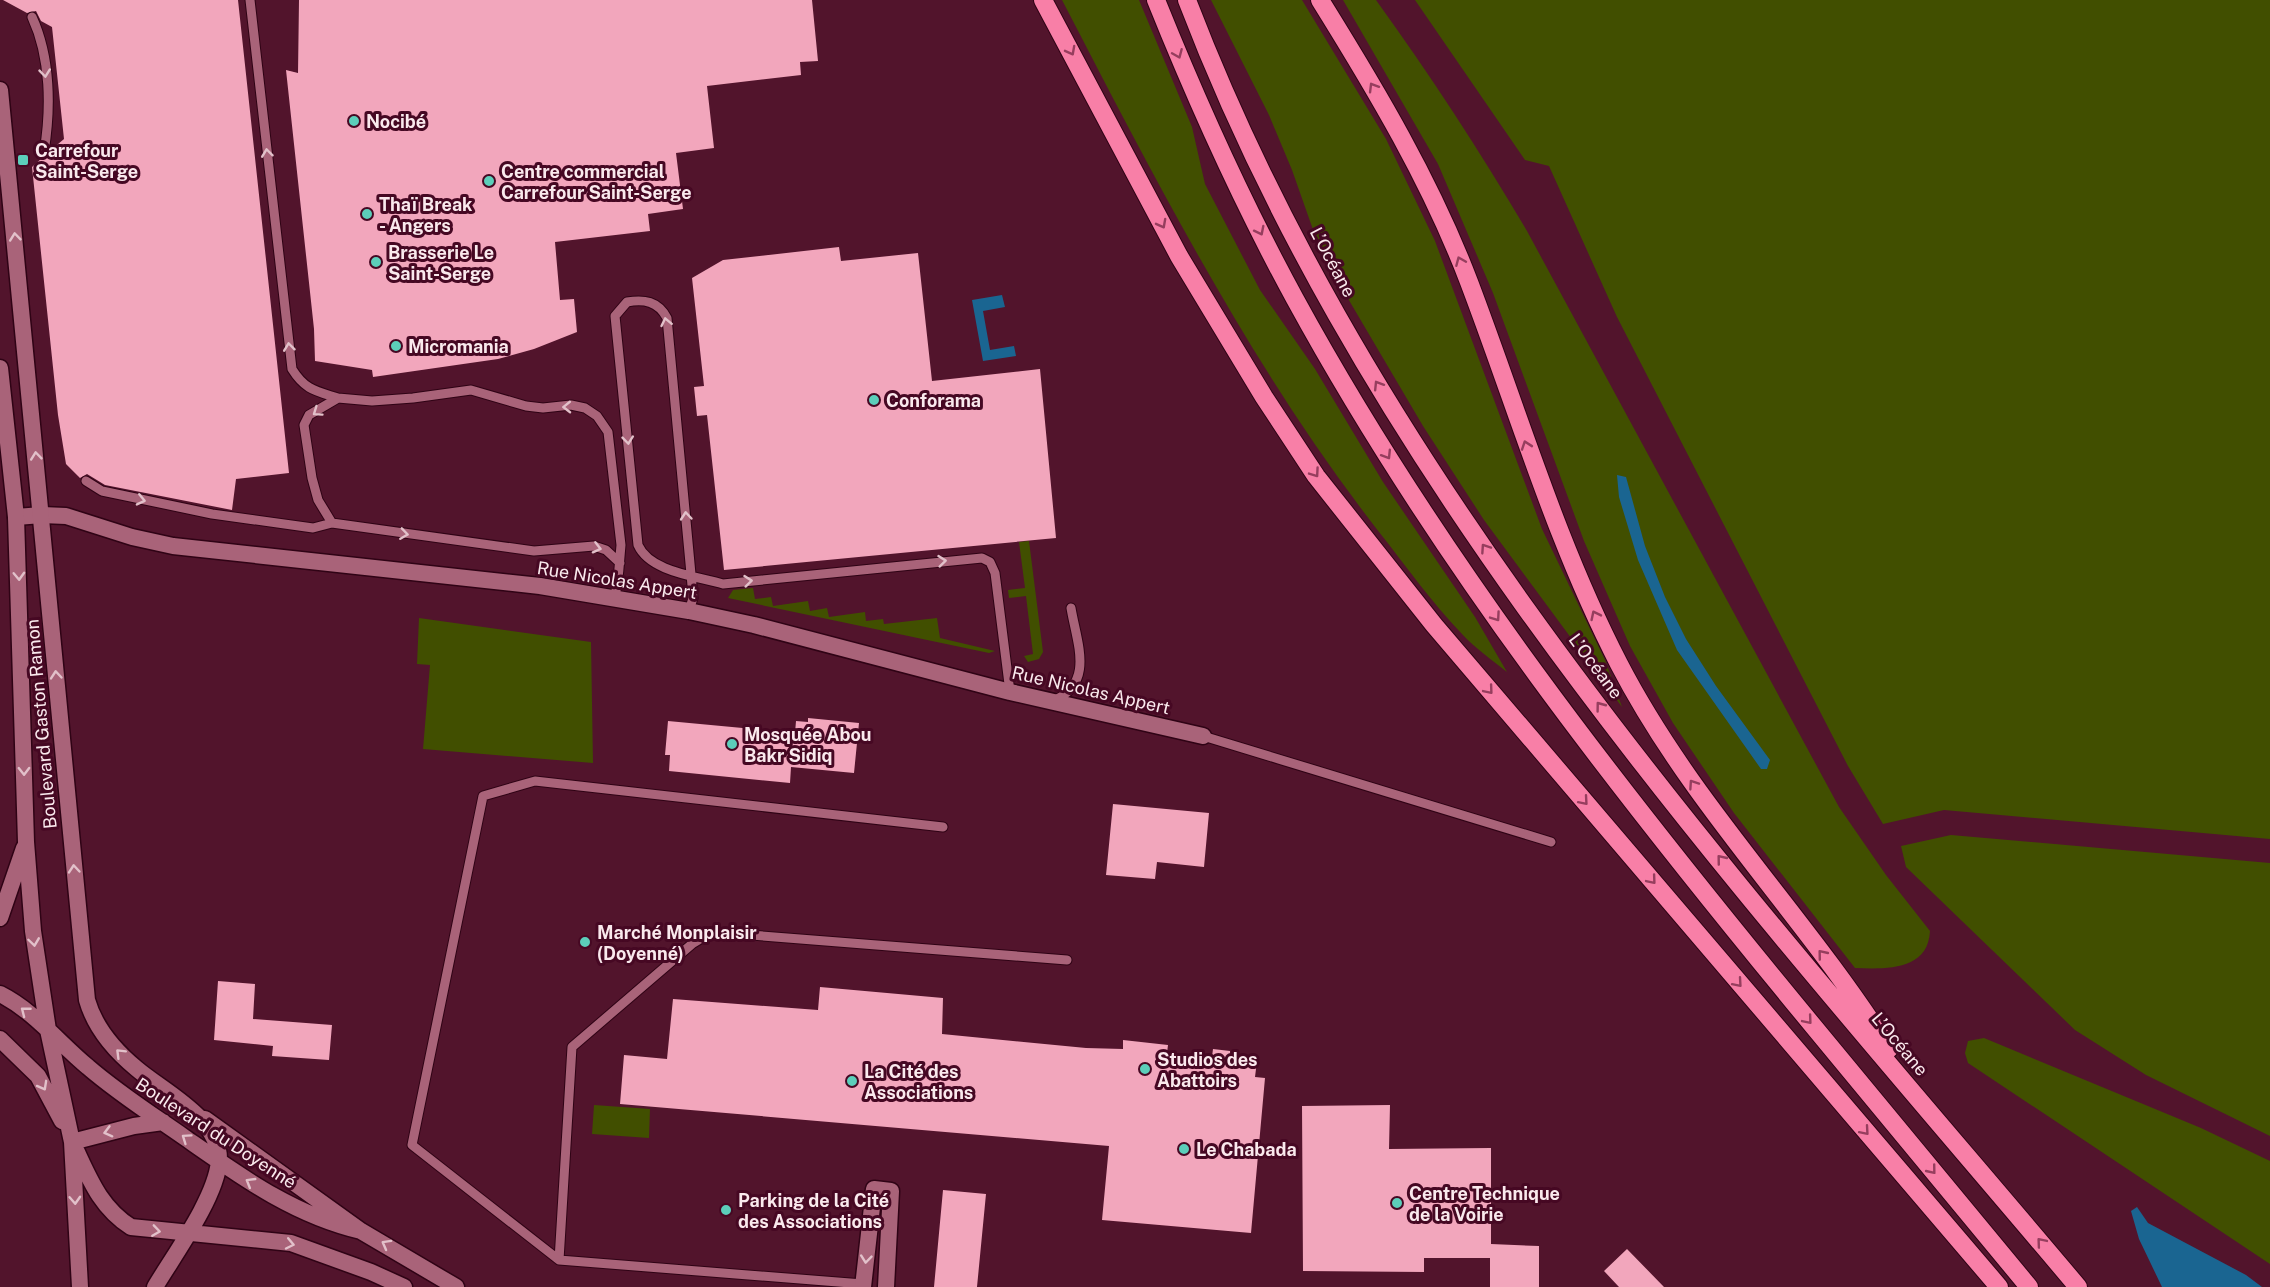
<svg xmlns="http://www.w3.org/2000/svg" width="2270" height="1287" viewBox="0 0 2270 1287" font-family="'Public Sans',sans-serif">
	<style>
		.green { fill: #414f00 }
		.water { fill: #1a6591 }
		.building { fill: #f2a6bc }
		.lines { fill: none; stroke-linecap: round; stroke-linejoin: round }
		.service-casing { stroke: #2f0315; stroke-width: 11 }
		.minor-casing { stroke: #2f0315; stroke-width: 19 }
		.secondary-casing { stroke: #2f0315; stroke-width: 19 }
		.motorway-casing { stroke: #2f0315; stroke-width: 20 }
		.service { stroke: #a96379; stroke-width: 9 }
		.minor { stroke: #a96379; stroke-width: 16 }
		.secondary { stroke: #a96379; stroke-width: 16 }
		.motorway { stroke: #f87fa7; stroke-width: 18 }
		.oneway { stroke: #963e5e }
		.oneway2 { stroke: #e2c1ca }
		.poi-dot { fill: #5cceba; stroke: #460823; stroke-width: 2 }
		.labels { text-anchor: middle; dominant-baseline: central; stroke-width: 6; stroke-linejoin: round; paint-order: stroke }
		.poi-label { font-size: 18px; font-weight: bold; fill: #fae9ed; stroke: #460823; text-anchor: start }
		.street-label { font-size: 18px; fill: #fae9ed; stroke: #460823 }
	</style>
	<rect width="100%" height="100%" fill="#52142c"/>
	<!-- green -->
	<path class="green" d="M1062,0h77l53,127 13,57 55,106 55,79 68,113 92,135 32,55c-15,-12 -32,-24 -45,-38 -30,-31 -56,-68 -83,-102 -127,-163 -222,-349 -317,-532z
		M1211,0h91l84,139 49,102 107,288 63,131 17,47 -138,-187 -61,-94 -73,-124 -33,-61 -25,-71 -23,-55z
		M1343,0h33c54,75 104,151 151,231l312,576 47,68 44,56c-2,40 -44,38 -75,37l-121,-155 -61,-90 -43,-77 -46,-105 -91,-248 -55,-129z
		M1415,0h855v839l-326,-29 -61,14 -35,-58 -231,-449 -68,-151 -24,-6z
		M1029,541l14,111 -4,7 -11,3 -4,-6 9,-2 -7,-58 -17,2 -1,-8 17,-2 -6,-46z
		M753,588l2,11 16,-2 2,9 35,-5 2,10 17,-3 2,9 36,-5 1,9 17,-2 1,5 53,-6 3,20 55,13 -6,2 -261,-55 5,-8z
		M419,618l172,24 2,121 -170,-14 7,-84 -13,-1z
		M1951,835l319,28v273l-124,-61 -71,-45 -169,-163 -5,-21z
		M1984,1038l217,90 69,33v103l-302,-201 -3,-10 3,-12z
		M594,1105l56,4 -1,29 -57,-4z"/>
	<!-- water -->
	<path class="water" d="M1002,295l3,12 -22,4 7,39 24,-4 2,10 -33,5 -11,-61z
		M1617,475l9,2 19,69 20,51 21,42 30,47 54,74 -3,9h-6l-84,-119 -39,-90 -19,-63z
		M2137,1207l11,16 98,52 16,12h-100l-23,-48 -8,-28z"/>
	<!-- building -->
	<path class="building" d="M3,0h235l51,473 -53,6 -4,31 -127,-25 -18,-11 -7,4 -14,-14 -8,-49 -26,-248 10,-9 7,-1 2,-7 13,-11 -12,-112 -11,-6 -5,-10 -9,2z
		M299,0h513l6,61 -18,1 1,13 -94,11 7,62 -38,5 7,56 -35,5 2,17 -95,11 5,58 14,-1 3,33 -43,17 -36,10 -125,18 -1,-7 -57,-9 -1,-32 -28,-259 12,3z
		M839,247l2,14 77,-8 14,128 108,-12 16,169 -332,32 -17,-155 -10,1 -3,-29 10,-1 -12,-108 31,-18z
		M808,718l51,5 -5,50 -63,-6 -1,16 -121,-12 1,-16h-5l3,-34 127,12 1,-12 12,1z
		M1113,804l96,9 -5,54 -47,-5 -2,17 -49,-4z
		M218,981l37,3 -2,35 79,6 -3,35 -57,-4 1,-10 -59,-6z
		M820,987l123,11 -1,36 144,14 37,1v-9l45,5 -1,8 45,4 1,-8 17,2v8l27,2 -2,16 10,1 -14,155 -149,-13 7,-74 -489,-42 4,-49 43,4 6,-60 145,11z
		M1390,1105l-1,44 102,-1v96l48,2v41h-49v-29h-66v14l-121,-1 -1,-165z
		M943,1190l43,4 -9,93h-43z
		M1627,1249l37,38h-45l-15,-16z"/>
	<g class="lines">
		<!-- service casing -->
		<g class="service-casing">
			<path id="service" d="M250,0l42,369c13,21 24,22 46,29
				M32,17c19,41 19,92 12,135
				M86,481l16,10 110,23 101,14 19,-5
				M615,598c3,-18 5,-36 6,-53l-13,-113 -11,-16 -12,-8 -14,-3 -28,3 -17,-2 -55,-16 -58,8 -41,3 -34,-3 -29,17 -5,10 8,53 6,22 14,23 202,28 60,-5 12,4 14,13
				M689,611l4,-13 -2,-24 -24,-256c-9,-17 -23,-19 -40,-16l-12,14 23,229c12,27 58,31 85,39l259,-26 8,4 5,11 15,119
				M1053,701c42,-18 24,-57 18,-93
				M1203,736l348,106
				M559,1260l13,-213 120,-103 20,-12 355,28
				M863,1284l-304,-24 -147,-115 71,-349 52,-15 408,46"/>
		</g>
		<!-- minor casing -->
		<g class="minor-casing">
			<path id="minor" d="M16,517l26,-2 24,1 66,21 41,9 367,40 149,25 65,14 256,67 193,44
				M863,1287l11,-98 17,2 -5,96"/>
		</g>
		<!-- secondary casing -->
		<g class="secondary-casing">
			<path id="secondary" d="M0,90l87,910c8,28 28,51 50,69 27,23 84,50 82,92 -3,37 -45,94 -64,126
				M0,368l16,149 10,325 7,89 15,99 24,112 8,145
				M0,918l24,-70
				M0,994c34,17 59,49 88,73 30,26 63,47 96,70 56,39 109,78 177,94
				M0,1039l38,37 24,45
				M205,1119l156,112 95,56
				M72,1142l62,-16 29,-4
				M76,1150c14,30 25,58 55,77l160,16 80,29 33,15"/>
		</g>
		<!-- motorway casing -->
		<g class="motorway-casing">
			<path id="motorway" d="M1043,0l136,256 85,141 52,79 118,149 565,662
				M1156,0c41,102 86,202 139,299 143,262 329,498 519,728 72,86 143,174 215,260
				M1187,0c187,490 558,892 891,1287
				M1320,0c56,90 111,182 149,282 49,129 87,260 150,382 73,141 186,252 270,385"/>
		</g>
		<!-- service -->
		<use href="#service" class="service"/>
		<!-- minor -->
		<use href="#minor" class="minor"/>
		<!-- secondary -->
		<use href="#secondary" class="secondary"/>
		<!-- motorway -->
		<use href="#motorway" class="motorway"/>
	</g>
	<!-- one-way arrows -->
	<defs><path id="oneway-chevron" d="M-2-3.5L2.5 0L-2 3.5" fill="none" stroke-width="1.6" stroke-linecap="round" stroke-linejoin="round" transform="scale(1.5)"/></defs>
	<g class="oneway">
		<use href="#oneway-chevron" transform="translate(1071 51) rotate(62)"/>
		<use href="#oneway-chevron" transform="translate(1178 54) rotate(67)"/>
		<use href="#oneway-chevron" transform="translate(1373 87) rotate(-121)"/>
		<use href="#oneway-chevron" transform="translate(1162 224) rotate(62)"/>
		<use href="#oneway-chevron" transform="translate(1260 231) rotate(63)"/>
		<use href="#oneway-chevron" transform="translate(1460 261) rotate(-113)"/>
		<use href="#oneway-chevron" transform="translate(1378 385) rotate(-122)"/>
		<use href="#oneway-chevron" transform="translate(1526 445) rotate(-109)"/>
		<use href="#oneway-chevron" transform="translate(1387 455) rotate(58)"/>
		<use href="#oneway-chevron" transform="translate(1315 473) rotate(55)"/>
		<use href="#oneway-chevron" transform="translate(1485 548) rotate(-124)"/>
		<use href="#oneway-chevron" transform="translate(1595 615) rotate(-116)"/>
		<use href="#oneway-chevron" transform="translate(1496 617) rotate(55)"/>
		<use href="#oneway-chevron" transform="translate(1489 690) rotate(50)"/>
		<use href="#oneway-chevron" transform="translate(1600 706) rotate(-127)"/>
		<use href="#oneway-chevron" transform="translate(1693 784) rotate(-124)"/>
		<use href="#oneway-chevron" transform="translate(1584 801) rotate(49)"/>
		<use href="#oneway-chevron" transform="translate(1721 859) rotate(-129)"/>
		<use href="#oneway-chevron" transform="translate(1652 880) rotate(50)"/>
		<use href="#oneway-chevron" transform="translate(1822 954) rotate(-129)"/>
		<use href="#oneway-chevron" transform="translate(1738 983) rotate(49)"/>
		<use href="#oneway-chevron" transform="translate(1808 1020) rotate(50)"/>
		<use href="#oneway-chevron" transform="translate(1865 1131) rotate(49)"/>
		<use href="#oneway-chevron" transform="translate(1932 1170) rotate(51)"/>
		<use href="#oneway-chevron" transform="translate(2041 1242) rotate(-130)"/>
	</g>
	<g class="oneway2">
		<use href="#oneway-chevron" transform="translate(45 73) rotate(84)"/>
		<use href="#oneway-chevron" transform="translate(267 153) rotate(-97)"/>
		<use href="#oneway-chevron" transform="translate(15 237) rotate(-96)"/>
		<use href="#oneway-chevron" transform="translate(666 322) rotate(-102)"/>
		<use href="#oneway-chevron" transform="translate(289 347) rotate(-97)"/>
		<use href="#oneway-chevron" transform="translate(567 407) rotate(179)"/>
		<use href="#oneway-chevron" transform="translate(317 412) rotate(145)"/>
		<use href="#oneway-chevron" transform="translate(628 440) rotate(84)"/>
		<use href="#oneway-chevron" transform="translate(36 456) rotate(-96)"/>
		<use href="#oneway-chevron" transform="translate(141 500) rotate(13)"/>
		<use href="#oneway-chevron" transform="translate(686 516) rotate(-95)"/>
		<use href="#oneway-chevron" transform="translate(404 534) rotate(8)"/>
		<use href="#oneway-chevron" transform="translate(597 548) rotate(14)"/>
		<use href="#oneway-chevron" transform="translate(942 561) rotate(-6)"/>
		<use href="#oneway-chevron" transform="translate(19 576) rotate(88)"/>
		<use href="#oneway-chevron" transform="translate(748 581) rotate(-6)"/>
		<use href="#oneway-chevron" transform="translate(56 675) rotate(-95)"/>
		<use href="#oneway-chevron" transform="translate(24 771) rotate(89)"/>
		<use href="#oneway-chevron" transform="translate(74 869) rotate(-95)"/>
		<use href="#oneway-chevron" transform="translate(34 942) rotate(82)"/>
		<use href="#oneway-chevron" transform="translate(25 1011) rotate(-142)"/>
		<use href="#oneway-chevron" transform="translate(120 1053) rotate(-135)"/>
		<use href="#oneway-chevron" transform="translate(43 1086) rotate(61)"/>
		<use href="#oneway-chevron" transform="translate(108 1132) rotate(165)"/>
		<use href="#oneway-chevron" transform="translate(186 1138) rotate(-145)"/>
		<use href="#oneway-chevron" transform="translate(250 1182) rotate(-149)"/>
		<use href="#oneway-chevron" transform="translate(75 1200) rotate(87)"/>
		<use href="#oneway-chevron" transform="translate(156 1231) rotate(8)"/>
		<use href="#oneway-chevron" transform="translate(290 1244) rotate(12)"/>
		<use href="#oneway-chevron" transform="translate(386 1244) rotate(-151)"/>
		<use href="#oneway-chevron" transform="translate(866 1259) rotate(96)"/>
	</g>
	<!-- markers -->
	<g class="poi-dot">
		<circle cx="354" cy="121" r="6"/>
		<rect x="17" y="154" width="12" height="12" rx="3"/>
		<circle cx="489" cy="181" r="6"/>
		<circle cx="367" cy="214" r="6"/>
		<circle cx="376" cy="262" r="6"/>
		<circle cx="396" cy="346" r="6"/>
		<circle cx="874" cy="400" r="6"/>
		<circle cx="732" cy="744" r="6"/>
		<circle cx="585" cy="942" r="6"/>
		<circle cx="1145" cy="1069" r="6"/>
		<circle cx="852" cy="1081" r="6"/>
		<circle cx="1184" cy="1149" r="6"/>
		<circle cx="1397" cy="1203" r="6"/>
		<circle cx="726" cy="1210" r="6"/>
	</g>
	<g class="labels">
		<!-- poi labels -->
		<g class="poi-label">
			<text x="366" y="121">Nocibé</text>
			<text x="35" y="150">Carrefour<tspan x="35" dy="21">Saint-Serge</tspan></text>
			<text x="501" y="171">Centre commercial<tspan x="501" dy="21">Carrefour Saint-Serge</tspan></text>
			<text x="379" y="204">Thaï Break<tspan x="379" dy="21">- Angers</tspan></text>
			<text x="388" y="252">Brasserie Le<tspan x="388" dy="21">Saint-Serge</tspan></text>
			<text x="408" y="346">Micromania</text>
			<text x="886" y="400">Conforama</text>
			<text x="744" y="734">Mosquée Abou<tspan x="744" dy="21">Bakr Sidiq</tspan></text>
			<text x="597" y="932">Marché Monplaisir<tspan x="597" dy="21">(Doyenné)</tspan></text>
			<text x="1157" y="1059">Studios des<tspan x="1157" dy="21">Abattoirs</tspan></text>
			<text x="864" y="1071">La Cité des<tspan x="864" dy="21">Associations</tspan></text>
			<text x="1196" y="1149">Le Chabada</text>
			<text x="1409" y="1193">Centre Technique<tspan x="1409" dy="21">de la Voirie</tspan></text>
			<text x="738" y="1200">Parking de la Cité<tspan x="738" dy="21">des Associations</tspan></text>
		</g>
		<!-- street labels -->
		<g class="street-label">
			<text transform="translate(1333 262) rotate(62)">L’Océane</text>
			<text transform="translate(617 580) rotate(9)">Rue Nicolas Appert</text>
			<text transform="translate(1596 666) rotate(53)">L’Océane</text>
			<text transform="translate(1091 690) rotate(13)">Rue Nicolas Appert</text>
			<text transform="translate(41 724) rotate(-95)">Boulevard Gaston Ramon</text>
			<text transform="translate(1900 1044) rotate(50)">L’Océane</text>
			<text transform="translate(216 1133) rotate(33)">Boulevard du Doyenné</text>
		</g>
	</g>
</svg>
